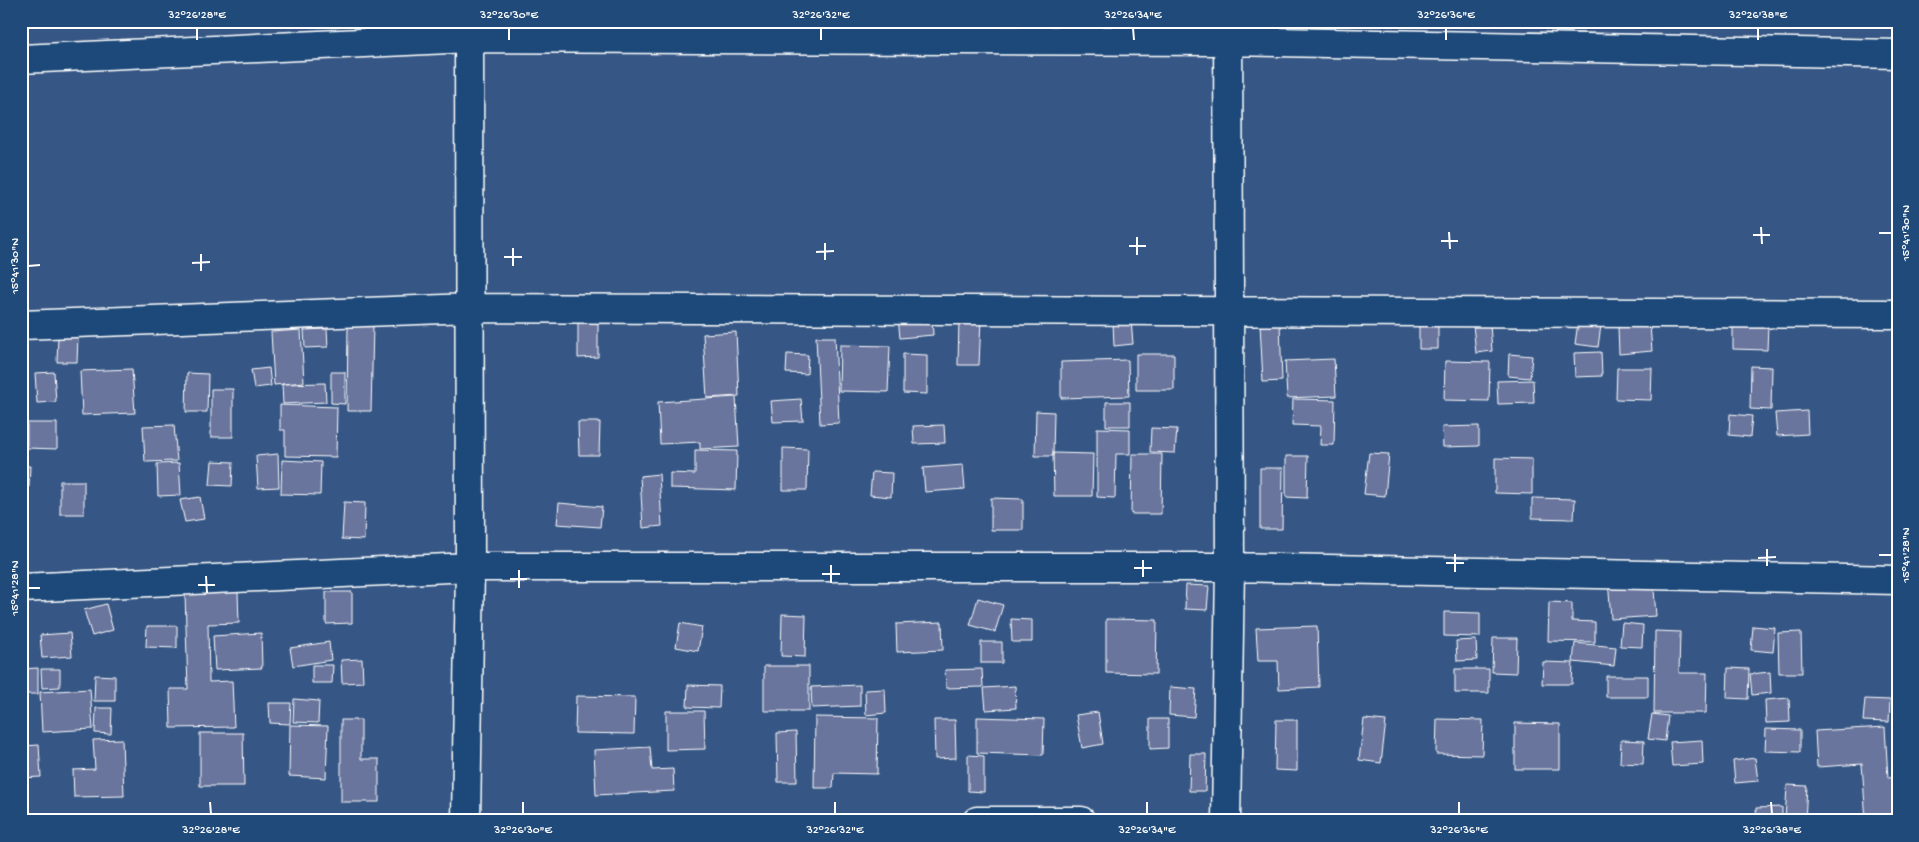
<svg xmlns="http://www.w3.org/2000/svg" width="1919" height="842" viewBox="0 0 1919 842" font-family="'Gochi Hand',sans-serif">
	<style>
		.building { fill: #6a749e; stroke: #fff }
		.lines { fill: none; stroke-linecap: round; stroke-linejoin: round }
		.minor-casing { stroke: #fff; stroke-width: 31 }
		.minor { stroke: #1f4a7a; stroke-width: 28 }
		.ticks { fill: none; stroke: #fff; stroke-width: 2 }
		.neatline { fill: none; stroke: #fff; stroke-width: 2 }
		.ticks-label { font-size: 12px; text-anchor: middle; fill: #fff }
	</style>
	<rect width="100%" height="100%" fill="#365785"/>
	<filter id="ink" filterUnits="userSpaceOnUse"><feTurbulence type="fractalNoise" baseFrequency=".02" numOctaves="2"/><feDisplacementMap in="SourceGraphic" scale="10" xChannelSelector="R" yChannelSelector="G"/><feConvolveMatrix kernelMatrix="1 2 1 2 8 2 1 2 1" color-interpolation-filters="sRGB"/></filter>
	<g filter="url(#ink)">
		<!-- building -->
		<path class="building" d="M932,315l1,20 -33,3 -2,-21z
			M598,316v41l-20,1v-41z
			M959,318l22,1 -2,46h-21z
			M1131,320l2,24 -19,2 -1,-24z
			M1578,322l23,3 -3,22 -23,-3z
			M1280,323l2,58 -19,1 -3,-58z
			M348,324l25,1 -2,86h-24z
			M1490,324l2,27 -16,2 -3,-28z
			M1438,325v24h-19v-23z
			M1650,325l2,26 -33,3 -1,-27z
			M1733,325h35l-1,25 -34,-1z
			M327,329l1,18 -23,1 -1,-18z
			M301,330l3,52 -30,3 -3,-53z
			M736,332l3,64 -32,2 -4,-64z
			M58,336l20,1 -1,25h-20z
			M816,337h19l4,86 -19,1z
			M840,345l50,1 -2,46 -49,-1z
			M1601,352l1,24 -27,1 -1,-24z
			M787,354l21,1 -1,19 -21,-1z
			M903,354l24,1v39l-24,-1z
			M1136,354h38v36h-38z
			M1509,354l23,2 -2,22 -22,-2z
			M1334,359l2,37 -49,2 -2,-37z
			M1128,360l1,36 -68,2v-36z
			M1445,361l45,1 -1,39 -45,-1z
			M1751,366l21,1 -1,43 -21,-1z
			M269,368l2,18 -17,2 -3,-18z
			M1617,368h35l-1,32 -35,-1z
			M132,369l3,44 -53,2 -2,-44z
			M54,372l2,30 -19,1 -2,-30z
			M331,372h14v32l-14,-1z
			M187,373l21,1 -1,38h-21z
			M1533,380l1,23 -36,1 -1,-23z
			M325,383l1,19 -43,2 -1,-20z
			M211,389h22v48h-22z
			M736,397l3,50 -39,2v-7l-40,2 -2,-42z
			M801,399l2,22 -30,1 -2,-21z
			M1293,399l42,1 -1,45h-14l1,-19 -29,-1z
			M1106,402h24v24h-24z
			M280,405l57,2 -1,50 -51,-1v-26h-5z
			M1036,411l18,1 -1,44h-18z
			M1807,411l1,23 -31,2 -2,-23z
			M1730,414l22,2 -2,21 -21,-2z
			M578,422h22l-1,33h-20z
			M27,423h30v26l-30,-1z
			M174,425l3,36 -32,1 -2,-36z
			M944,425l1,18 -31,1 -1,-18z
			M1479,426v20l-36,1 -1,-20z
			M1097,428l33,1v25h-14l-1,44 -18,-1z
			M1151,428l26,1 -2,24 -25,-1z
			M783,448l25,1 -1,41h-24z
			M695,450l42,1 -1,39 -66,-2v-15l25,1z
			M1053,453l40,1 -1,42h-38z
			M1369,453l20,1 -4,42 -21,-2z
			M278,454l1,33 -21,1 -2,-32z
			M1132,454h30l-1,60h-30z
			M1286,456h22l-1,42 -21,-1z
			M1495,458l37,1v35l-37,-1z
			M282,460l39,2 -1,33 -39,-1z
			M212,461l21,1 -1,24 -22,-1z
			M179,463l2,32 -23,1 -1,-32z
			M963,465l2,24 -40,3 -2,-24z
			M21,466h9l-1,21h-8z
			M1260,468h23l-1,61h-22z
			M872,472l20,1 -1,24 -21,-2z
			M659,474l3,52 -19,2 -3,-52z
			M60,481h24v33h-24z
			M200,497l4,22 -19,3 -5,-22z
			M991,498l32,1v31h-32z
			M1532,498l43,1 -1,20 -42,-1z
			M344,502l21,1 -1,37 -22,-1z
			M559,503l43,4 -2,20 -43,-3z
			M1653,576l3,40 -45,3 -3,-40z
			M1186,585l23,1 -2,24 -22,-1z
			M238,592l1,31 -31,1 1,58 23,-1 2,46 -63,1 -1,-39h18l-3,-95z
			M326,592h26v31l-26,1z
			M978,598l25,7 -8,27 -25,-7z
			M1549,602l23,1v18l23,1v20l-47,-1z
			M106,604l7,26 -21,6 -8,-26z
			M21,605h2l2,27h-4z
			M1444,612l36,1v24l-36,-1z
			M782,614l24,1 -1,42 -24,-1z
			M1011,619l21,1v22h-20z
			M1106,619l51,1 -1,54 -50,-1z
			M942,622l1,28 -46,2 -1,-28z
			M680,623l22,4 -4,24 -22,-4z
			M1622,623l21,2 -1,22 -22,-1z
			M147,626h30v22l-31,-1z
			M1317,626l2,61 -40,2 -1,-28h-20l-2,-33z
			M1753,626l22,2 -2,24 -22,-2z
			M1655,631l25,1 -1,41h28l-1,40h-52z
			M1801,632l1,41h-23l-1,-40z
			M70,633l2,23 -30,2 -2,-23z
			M261,633l1,35 -47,2 -2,-34z
			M1493,638h24l-1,35 -24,-1z
			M1476,640l1,20 -20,1 -1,-20z
			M329,642l2,18 -38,6 -3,-18z
			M981,642h21v21h-21z
			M1575,643l41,4 -2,19 -41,-4z
			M362,659l1,23 -21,1 -1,-23z
			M1543,662l30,1 -1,21h-30z
			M312,665h21l-1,18h-20z
			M764,666h45v45h-45z
			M38,668v26h-17v-25z
			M1728,668l21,1 -1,30 -21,-1z
			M41,669h19v18l-18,1z
			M982,669l1,18 -37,1 -1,-18z
			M1455,669h34v24h-34z
			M1770,672l1,21 -19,2 -2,-21z
			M95,675l20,1v25h-21z
			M1606,676h42v21h-42z
			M688,685l32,1 -1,22 -32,-1z
			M860,685v21l-48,2 -1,-21z
			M1015,686l1,22 -30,2 -2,-22z
			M1170,687l26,2 -2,28 -25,-2z
			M90,689l3,40 -51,3 -2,-40z
			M885,689l1,24 -20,2 -1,-25z
			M576,696l59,1 -1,37 -59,-1z
			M1789,698l1,24 -24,1 -1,-23z
			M294,699l25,2 -1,22 -25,-1z
			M1865,699l25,1 -1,22 -26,-1z
			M269,703h22l-1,21 -20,-1z
			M96,708h16l-1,26 -16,-1z
			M666,711h38l1,38 -39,1z
			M1098,712l5,32 -21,4 -6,-33z
			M1652,714l16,2 -3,25 -17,-2z
			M815,717l63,1 -1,56 -43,-1 -1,15h-19z
			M977,717l67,2 -1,36 -66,-2z
			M1150,719h18v29l-18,1z
			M1364,719l22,2 -5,42 -22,-3z
			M1437,719l46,1 -1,35 -46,-1z
			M341,720h20v39h18v43h-38z
			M934,720h21l1,38 -21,1z
			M1276,720h21v51l-22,-1z
			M1515,723l45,1v45h-45z
			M290,725l38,1 -2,52 -37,-2z
			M1885,727l3,51 10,-1v42l-32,2 -4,-57 -45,3 -2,-36z
			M1766,729l34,1v22l-35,-1z
			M796,732l1,50h-19l-1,-49z
			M200,733h43l1,53h-44z
			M122,739l2,57 -50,1 -1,-27 22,-1 -2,-29z
			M1621,740l23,1 -1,23 -23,-1z
			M1702,740l1,24 -31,2 -2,-24z
			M39,745l2,32 -20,1v-32z
			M650,747l2,23 21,-1 1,22 -78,4 -2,-45z
			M1190,754h16l-1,37h-16z
			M968,755l16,1v36l-16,-1z
			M1755,758l3,23 -23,2 -2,-22z
			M1787,785l20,1 -2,35h-20z
			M1782,807v14h-25l-1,-13z"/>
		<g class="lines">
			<!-- minor casing -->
			<g class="minor-casing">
				<path id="minor" d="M21,59l449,-21 758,3 670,13
					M21,325l449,-17 1428,6
					M21,588l449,-21h760l668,13
					M466,821l4,-254 -1,-546
					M977,821h104
					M1226,821l4,-254 -2,-546"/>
			</g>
			<!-- minor -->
			<use href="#minor" class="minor"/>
		</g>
	</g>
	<!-- ticks -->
	<path class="ticks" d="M197,28v12M509,28v12M821,28v12M1133,28l1,12M1446,28v12M1758,28v12M1761,227l1,17M1449,232l1,17M1879,233h13M1753,235h17M1137,237v18M1441,241h17M825,243v17M1129,246h17M513,248v18M816,252l18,-1M201,254v17M504,257h18M192,263l18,-1M28,266l12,-1M1767,549v17M1455,554v18M1879,555h13M1758,558l18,-1M1143,560v17M1446,563h18M831,565v18M1134,568h18M519,570v18M822,574h18M206,576l1,17M510,579h17M198,585h17M28,588h12M210,802l1,12M523,802v12M835,802v12M1147,802v12M1459,802v12M1771,802l1,12"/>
	<!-- margin -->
	<rect width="1919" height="842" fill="none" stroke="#1f4a7a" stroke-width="55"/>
	<rect x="28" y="28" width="1864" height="786" class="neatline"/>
	<g class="ticks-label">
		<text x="197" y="18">32°26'28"E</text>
		<text x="509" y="18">32°26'30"E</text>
		<text x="821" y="18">32°26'32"E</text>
		<text x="1133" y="18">32°26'34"E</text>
		<text x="1446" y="18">32°26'36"E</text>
		<text x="1758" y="18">32°26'38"E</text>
		<text transform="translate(1905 233) rotate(-90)" y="4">15°41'30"N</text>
		<text transform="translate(14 266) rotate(-90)" y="4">15°41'30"N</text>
		<text transform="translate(1905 555) rotate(-90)" y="4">15°41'28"N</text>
		<text transform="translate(14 588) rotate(-90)" y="4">15°41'28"N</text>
		<text x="211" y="833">32°26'28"E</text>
		<text x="523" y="833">32°26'30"E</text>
		<text x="835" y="833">32°26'32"E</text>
		<text x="1147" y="833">32°26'34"E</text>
		<text x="1459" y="833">32°26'36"E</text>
		<text x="1772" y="833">32°26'38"E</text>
	</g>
</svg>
